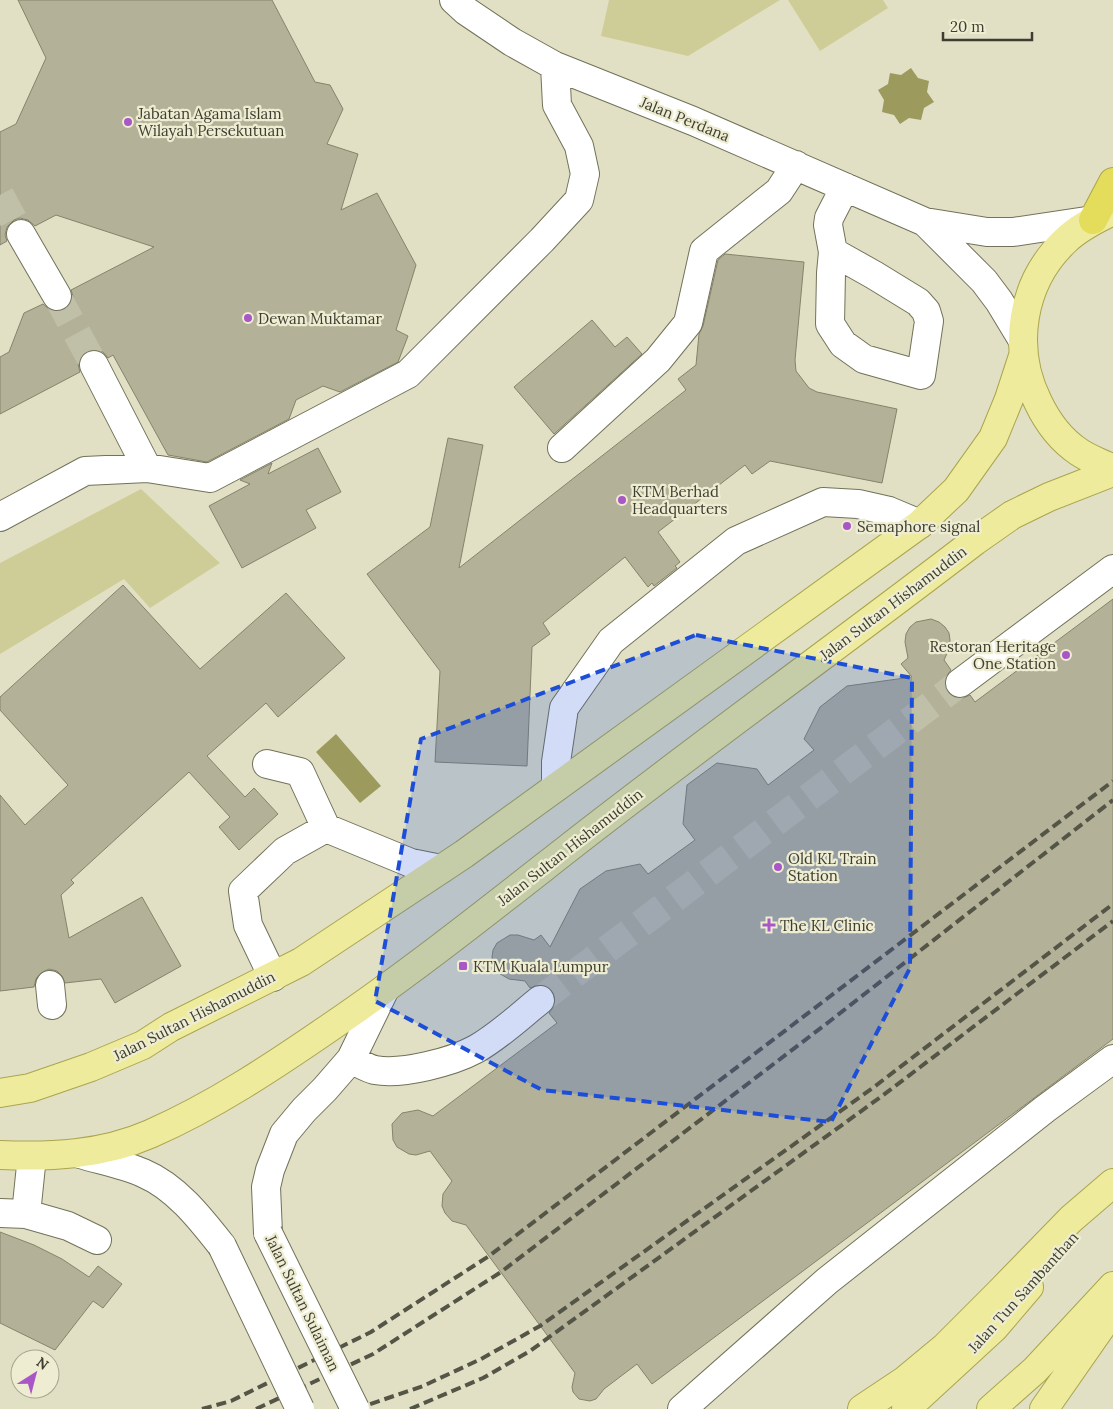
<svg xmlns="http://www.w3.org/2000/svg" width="1113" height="1409" viewBox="0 0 1113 1409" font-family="Lora,serif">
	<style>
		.green { fill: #cfcd97 }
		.water { fill: #9d9a5e }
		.building { fill: #b3b298; stroke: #85846b }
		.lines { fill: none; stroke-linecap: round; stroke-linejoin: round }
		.minor-tunnel { stroke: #c0bfa8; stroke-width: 28; stroke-dasharray: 28 14; stroke-linecap: butt }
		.minor-casing { stroke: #72725a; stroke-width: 30 }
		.major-casing { stroke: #aaa54d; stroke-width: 30 }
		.highway-casing { stroke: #aaa54d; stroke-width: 30 }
		.minor { stroke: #fff; stroke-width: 28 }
		.major { stroke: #efeb9d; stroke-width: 28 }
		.highway { stroke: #e4dd5b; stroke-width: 28 }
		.rail { stroke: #555547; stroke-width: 4; stroke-dasharray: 10 5; stroke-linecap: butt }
		.minor-bridge-casing { stroke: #72725a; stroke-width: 30; stroke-linecap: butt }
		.minor-bridge { stroke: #fff; stroke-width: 28 }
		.marked { fill: #1d4ed8; fill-opacity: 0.2; stroke: #1d4ed8; stroke-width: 4; stroke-dasharray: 10 6; stroke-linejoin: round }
		.poi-dot { fill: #a957c7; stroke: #eeedd2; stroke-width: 2 }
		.labels { text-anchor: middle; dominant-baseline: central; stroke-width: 4.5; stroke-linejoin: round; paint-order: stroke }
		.poi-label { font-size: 15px; fill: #3d3d32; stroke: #eeedd2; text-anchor: start }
		.street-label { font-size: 15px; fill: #3d3d32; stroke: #eeedd2 }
	</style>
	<rect width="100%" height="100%" fill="#e1e0c5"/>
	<!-- green -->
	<path class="green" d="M609,0h171l-92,56 -87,-20z
		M788,0h95l5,8 -68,43z
		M141,489l79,74 -70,45 -26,-29 -124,75v-91z"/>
	<!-- water -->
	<path class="water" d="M911,68l7,10 11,3 -2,11 7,10 -10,6 -3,12 -12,-2 -9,6 -6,-9 -12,-3 2,-12 -6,-10 10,-6 2,-11 11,2z
		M336,734l45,52 -21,17 -44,-51z"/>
	<!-- building -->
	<path class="building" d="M18,0h254l43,82 15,3 13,24 -16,35 31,10 -17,56 36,-17 39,72 -20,65 12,6 -10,26 -58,30 -17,-6 -27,14 -7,19 -82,43 -39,-7 -55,-100 -5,3 -5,-6 -8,-3 -8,2 -6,5 -3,8 2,8 -80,42v-57l9,-5 15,-39 19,-9 7,6 8,2 6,-2 7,-7 2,-7 -2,-6 83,-43 -98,-32 -21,11 -7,-6 -8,-2 -6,2 -7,7 -2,8 2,6 -7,4v-113l16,-8 30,-66z
		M725,254l79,8 -9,98 1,11 13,17 8,4 80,17 -15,74 -112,-22 -18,13 -7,-9 -87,67 22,30 -5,4 2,2 -23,18 -2,-3 -4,4 -23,-30 -82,66 7,11 -18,13 -5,119 -92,-4 5,-91 -73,-97 63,-47 18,-89 35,7 -24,123 227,-178 -8,-11 18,-14 3,-31 4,-8 15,-66z
		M592,320l23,27 12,-10 15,17 -88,80 -40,-47z
		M318,448l23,44 -35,18 10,18 -74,40 -33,-62 41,-22 -10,-4 32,-17 -4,11z
		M123,585l77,84 86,-76 59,65 -67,59 -12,-14 -59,53 38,41 9,-9 24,26 -39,36 -20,-23 11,-10 -41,-45 -118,108 3,3 -13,12 8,43 73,-41 39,69 -66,37 -14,-24 -36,4 -3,-7 -5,-5 -8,-2 -8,4 -5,6 -2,8 -34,4v-196l25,30 43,-40 -68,-75v-13z
		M1113,599v440l-461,345 -15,-20 -33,25 -8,10 -6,2 -11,-2 -6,-7 -1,-5 3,-14 -109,-148 -14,-4 -7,-8 -3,-7 1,-12 9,-13 -22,-30 -14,4 -7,-1 -12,-7 -4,-7 -1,-16 10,-11 16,-3 15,6 124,-93 -8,-10 6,-8v-8l-3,-7 -6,-4 -8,-1 -8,3 -5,-7 -16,-2 -12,-7 -4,-7 -1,-8 1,-7 4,-7 13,-8h8l16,5 7,-5 9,12 30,-58 26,-18 34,-7 8,10 47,-34 -12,-16 4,-39 30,-22 40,6 11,16 46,-35 -10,-11 16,-32 27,-21 65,-9 -11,-13 7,-6 -3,-16 1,-8 4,-7 6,-5 15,-3 8,3 6,5 4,6 1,7v7l-6,13 7,10 -5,7 -1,8 3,8 5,4 8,2 9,-4 5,7z
		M0,1232l34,13 28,14 27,18 9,-11 24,18 -19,24 -10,-7 -38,49 -55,-27z"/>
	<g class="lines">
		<!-- minor-tunnel -->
		<path class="minor-tunnel" d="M0,195l21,39
			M57,296l37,69
			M540,1000l420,-317"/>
		<!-- minor casing -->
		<g class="minor-casing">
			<path id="minor" d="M454,0l12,11 46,31 43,24 138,55 232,101 62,10h26l80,-12
				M925,222l59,59 15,20 23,38
				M21,234l36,62
				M833,252l41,23 44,27 8,9 3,10 -8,54 -57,-16 -21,-15 -13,-20 1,-51 2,-21 -5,-27 1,-7 16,-31
				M94,365l53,103
				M562,448l96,-88 30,-37 16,-72 75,-60 17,-26
				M0,517l85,-46 62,-3 63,10 198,-104 134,-134 37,-40 6,-26 -6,-28 -22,-41 -2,-39
				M960,683l153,-114
				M267,764l33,8 26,56
				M556,787v-25l8,-54 47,-67 125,-100 87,-39 35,2 31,7 31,13
				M273,977l-25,-52 -5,-34 42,-40 41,-23 85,35 30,6
				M50,985l2,20
				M351,1059c8,4 15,9 24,11 27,5 77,-8 101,-21 23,-13 43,-32 64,-49
				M80,1154c20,6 43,10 63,19 33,14 57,45 79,73
				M0,1213l26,1 6,-58
				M26,1214l42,12 29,14
				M268,1233l-2,-46 4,-17 14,-36 20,-24 21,-21 26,-30 34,-70
				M682,1409l145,-128 218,-172 68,-50"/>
		</g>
		<!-- major casing -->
		<g class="major-casing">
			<path id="major" d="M1113,211c-17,8 -35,17 -48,30 -44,42 -54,107 -27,161 9,19 23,38 41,50 10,7 23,11 34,17
				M0,1093l30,-5 61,-21 52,-22 28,-18 130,-65 163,-108 456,-330 36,-34 37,-52 16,-39 14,-43
				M0,1155c51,2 102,0 150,-21 64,-28 124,-68 182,-108 82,-56 161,-119 239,-180 133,-104 270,-202 404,-305l37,-26 37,-18 64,-25
				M862,1409l42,-28 41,-34 55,-55 71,-73 42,-36
				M906,1409l88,-81 35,-41
				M991,1409l44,-39 78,-84
				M1044,1409l69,-99"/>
		</g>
		<!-- highway casing -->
		<g class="highway-casing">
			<path id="highway" d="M1093,220l20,-38"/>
		</g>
		<!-- minor -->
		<use href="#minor" class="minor"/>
		<!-- major -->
		<use href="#major" class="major"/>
		<!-- highway -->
		<use href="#highway" class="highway"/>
		<!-- rail -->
		<path class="rail" d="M202,1409l29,-8 140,-69 118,-76 624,-475
			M256,1409l117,-55 128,-82 329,-251 283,-221
			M356,1409l67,-23 58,-27 59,-33 334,-239 239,-183
			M410,1409l73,-31 47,-27 352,-255 231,-175"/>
		<!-- minor-bridge casing -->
		<g class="minor-bridge-casing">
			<path id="minor-bridge" d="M268,1233l87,176
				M222,1246l78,163"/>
		</g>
		<!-- minor-bridge -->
		<use href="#minor-bridge" class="minor-bridge"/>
	</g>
	<!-- marked area -->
	<path class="marked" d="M696,635l216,43 -2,290 -79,154 -289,-32 -167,-89 46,-262z"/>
	<!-- markers -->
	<g class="poi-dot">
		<circle cx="128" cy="122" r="5"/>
		<circle cx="248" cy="318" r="5"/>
		<circle cx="622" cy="500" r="5"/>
		<circle cx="847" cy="526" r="5"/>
		<circle cx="1066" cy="655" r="5"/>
		<circle cx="778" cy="867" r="5"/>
		<path d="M766.5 917.5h5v5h5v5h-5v5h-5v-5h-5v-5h5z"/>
		<rect x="458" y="961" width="10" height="10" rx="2.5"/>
	</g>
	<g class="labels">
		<!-- poi labels -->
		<g class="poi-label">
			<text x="138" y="113">Jabatan Agama Islam<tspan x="138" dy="17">Wilayah Persekutuan</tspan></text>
			<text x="258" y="318">Dewan Muktamar</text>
			<text x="632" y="491">KTM Berhad<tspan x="632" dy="17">Headquarters</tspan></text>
			<text x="857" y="526">Semaphore signal</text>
			<text x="1056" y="646" text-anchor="end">Restoran Heritage<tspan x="1056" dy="17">One Station</tspan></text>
			<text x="788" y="858">Old KL Train<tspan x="788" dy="17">Station</tspan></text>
			<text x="780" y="925">The KL Clinic</text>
			<text x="473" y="966">KTM Kuala Lumpur</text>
		</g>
		<!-- street labels -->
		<g class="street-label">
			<text transform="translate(685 119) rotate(22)">Jalan Perdana</text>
			<text transform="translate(893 603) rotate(-37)">Jalan Sultan Hishamuddin</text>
			<text transform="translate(570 847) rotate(-38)">Jalan Sultan Hishamuddin</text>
			<text transform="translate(194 1016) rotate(-27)">Jalan Sultan Hishamuddin</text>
			<text transform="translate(1023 1292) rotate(-48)">Jalan Tun Sambanthan</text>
			<text transform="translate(303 1303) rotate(64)">Jalan Sultan Sulaiman</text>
		</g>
	</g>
	<!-- north arrow -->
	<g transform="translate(35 1374) rotate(36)"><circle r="24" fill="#eeedd2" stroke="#a7a792"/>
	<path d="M0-4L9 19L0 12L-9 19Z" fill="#a957c7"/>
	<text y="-8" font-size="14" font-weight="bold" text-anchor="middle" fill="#3d3d32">N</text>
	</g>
	<!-- scale -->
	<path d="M943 32v8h89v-8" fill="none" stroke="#3d3d32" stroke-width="2.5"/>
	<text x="950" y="32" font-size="15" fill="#3d3d32" stroke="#eeedd2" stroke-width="4" paint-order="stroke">20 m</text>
</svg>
